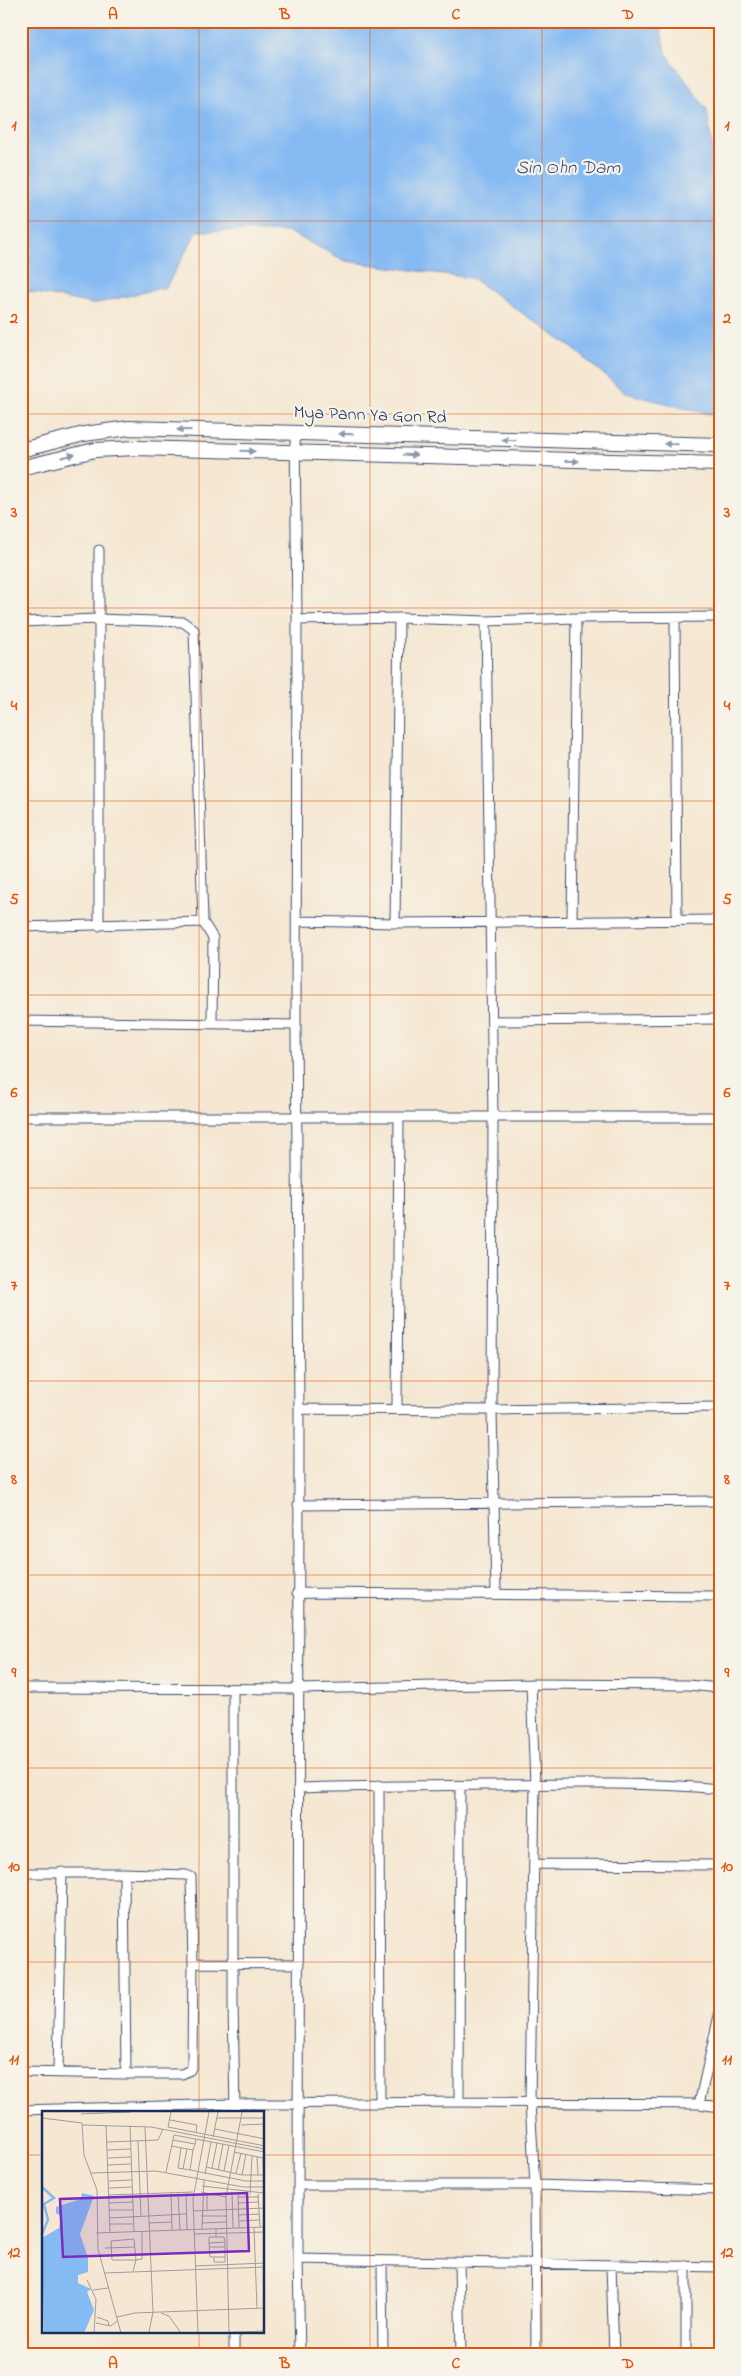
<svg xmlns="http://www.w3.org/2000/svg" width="741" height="2376" viewBox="0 0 741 2376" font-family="'Indie Flower',sans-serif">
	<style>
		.water { fill: #85baf3; stroke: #5074a8 }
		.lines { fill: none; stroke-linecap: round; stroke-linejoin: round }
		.minor-casing { stroke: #3c4b6f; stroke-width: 11 }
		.primary-casing { stroke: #3c4b6f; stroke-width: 16 }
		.minor { stroke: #fff; stroke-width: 9 }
		.primary { stroke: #fff; stroke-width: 14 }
		.oneway { fill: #8d97ae }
		.grid { fill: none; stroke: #de5710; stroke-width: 1; stroke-opacity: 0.55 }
		.labels { text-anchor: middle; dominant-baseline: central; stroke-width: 4.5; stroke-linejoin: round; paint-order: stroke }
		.street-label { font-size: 18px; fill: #1b2f5e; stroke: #f7f3e8 }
		.water-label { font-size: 19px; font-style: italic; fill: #365283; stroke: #f7f3e8 }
		.inset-river { fill: none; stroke: #85baf3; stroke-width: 2.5 }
		.inset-road { fill: none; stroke: #9e9da3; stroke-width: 1 }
		.view { fill: #7b2cbf; fill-opacity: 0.15; stroke: #7b2cbf; stroke-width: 2.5 }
		.inset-edge { fill: none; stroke: #1b2f5e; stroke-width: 2.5 }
		.neatline { fill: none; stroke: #de5710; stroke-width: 2 }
		.grid-label { font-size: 16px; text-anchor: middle; font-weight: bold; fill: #de5710 }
	</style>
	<rect width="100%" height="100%" fill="#f7f3e8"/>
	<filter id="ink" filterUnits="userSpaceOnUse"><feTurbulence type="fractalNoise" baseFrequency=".02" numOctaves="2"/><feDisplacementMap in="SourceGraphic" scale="10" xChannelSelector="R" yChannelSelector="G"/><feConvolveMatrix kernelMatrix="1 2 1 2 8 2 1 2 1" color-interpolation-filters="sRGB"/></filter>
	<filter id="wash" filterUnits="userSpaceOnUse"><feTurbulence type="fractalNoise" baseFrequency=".0096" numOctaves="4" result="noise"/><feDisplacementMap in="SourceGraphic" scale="20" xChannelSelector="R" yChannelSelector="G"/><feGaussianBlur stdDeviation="1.12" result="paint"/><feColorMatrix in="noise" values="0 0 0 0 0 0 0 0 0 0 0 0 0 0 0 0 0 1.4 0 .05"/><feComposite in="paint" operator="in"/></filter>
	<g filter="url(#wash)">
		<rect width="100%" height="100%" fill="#f5e7d1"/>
		<!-- water -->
		<path class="water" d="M21,21h638l7,32 41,57 13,92v215l-94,-24 -52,-44 -102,-71 -126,-17 -59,-30h-90l-31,56 -73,17 -72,-14z"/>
	</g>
	<g filter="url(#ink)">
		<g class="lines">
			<!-- minor casing -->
			<g class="minor-casing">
				<path id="minor" d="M295,432l2,188 -1,405 3,384 -1,850 2,96
					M675,618l2,302
					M297,620l102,-2 87,3 90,-3 144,-1
					M486,621l7,496 -1,293 4,184
					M21,622l77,-3 85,3 11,8 9,292 -182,5
					M297,921l98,2 325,-3
					M572,921l4,-303
					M203,922l10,16 -1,84
					M395,923l4,-305
					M99,926v-376
					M21,1021l275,4
					M492,1021l228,-2
					M21,1117h699
					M397,1408l2,-291
					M299,1409l193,1 228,-3
					M298,1505l422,-4
					M297,1593l423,3
					M531,1684l4,100 -5,319 5,82 1,170
					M21,1688l277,1 233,-5 157,1 32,3
					M233,1689v313l2,110
					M379,1785l1,318
					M298,1788c62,-2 124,-2 186,-3 78,-1 158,-3 236,4
					M535,1864l185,1
					M21,1873h103
					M21,2072l105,2 -2,-201 62,2 5,2 2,86
					M58,2073l4,-201
					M126,2074h56l8,-4 2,-5 1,-102 106,1
					M459,2102l1,-316
					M699,2104l21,-93
					M21,2110l214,-6 224,-2 240,2 21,3
					M299,2185h236l185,5
					M298,2259l422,8
					M382,2261l1,94
					M459,2263l2,92
					M611,2265l3,90
					M686,2266v89
					M234,2332v23"/>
			</g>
			<!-- primary casing -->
			<g class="primary-casing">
				<path id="primary" d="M21,450l63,-16 45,-6 591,17
					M21,468l74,-18 41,-2 584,16"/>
			</g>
			<!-- minor -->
			<use href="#minor" class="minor"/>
			<!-- primary -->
			<use href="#primary" class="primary"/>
		</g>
		<!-- one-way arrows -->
		<defs><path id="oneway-solid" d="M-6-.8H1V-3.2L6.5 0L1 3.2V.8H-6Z" transform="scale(1.25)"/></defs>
		<g class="oneway">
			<use href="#oneway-solid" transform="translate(184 430) rotate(-179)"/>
			<use href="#oneway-solid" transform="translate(346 434) rotate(-178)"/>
			<use href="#oneway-solid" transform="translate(509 440) rotate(-178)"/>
			<use href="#oneway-solid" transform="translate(671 444) rotate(-179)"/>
			<use href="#oneway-solid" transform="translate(248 451) rotate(2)"/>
			<use href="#oneway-solid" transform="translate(410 455) rotate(1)"/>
			<use href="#oneway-solid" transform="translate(68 456) rotate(-14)"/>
			<use href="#oneway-solid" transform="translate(572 461) rotate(2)"/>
		</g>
	</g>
	<!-- grid -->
	<path class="grid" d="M199,21v2091M370,21v2334M542,21v2334M21,221h699M21,414h699M21,608h699M21,801h699M21,995h699M21,1188h699M21,1381h699M21,1575h699M21,1768h699M21,1962h699M21,2155h23M264,2155h456M199,2332v23"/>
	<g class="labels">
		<!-- street labels -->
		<g class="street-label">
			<text transform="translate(370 416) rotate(2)">Mya Pann Ya Gon Rd</text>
		</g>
		<!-- water labels -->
		<g class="water-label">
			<text x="568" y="168">Sin Ohn Dam</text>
		</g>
	</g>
	<!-- overview -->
	<g transform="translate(42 2111)">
		<rect width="222" height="222" fill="#f5e7d1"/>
		<path d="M40,82l12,3 -14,38 8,24v14l-10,3v8l13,6 -4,3 7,18 -10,23h-40l-2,-95 17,-10 2,-12 -5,-3v-6l25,-8z" fill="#85baf3"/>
		<path class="inset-river" d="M0,76l12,11 -10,6 4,16 -6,14"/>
		<path class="inset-road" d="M39,3l50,-2M0,7l40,5 2,32 13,35 1,59 23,84M175,7h48M128,9l27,5 -1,7M40,14l69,2 114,22M64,14l4,107M199,14l24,-1M88,15l4,106M103,16l8,185 -4,20M126,16l97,19M126,16l3,-15M173,18l50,10M171,26l5,-25M131,29l22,4 1,-5M96,30l3,75M65,31l51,-2 5,-11M129,35l22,4 2,-6M139,37l-3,20 12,2M65,39l24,-1M151,39l-3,20 56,11h18l-1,-23 -29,-6M215,46l1,18M66,47l23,-1M66,54l23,-1M164,56l36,8h22M170,57l5,-25M141,58l4,-20M176,59l5,-26M182,60l5,-26M124,61l8,-37 91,17M49,62l65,-2 87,16h22M194,62l5,-20M163,63l6,-32M200,64l4,-21M67,70l23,-1M160,75l62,7M67,77l23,-1M159,81l25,5M190,81l1,36M129,82l1,37M136,82l2,37M144,82l1,37M165,82v17M196,82l1,35M208,83l2,-38M216,83l2,33M67,84l84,-3M196,86h21M67,92l24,-1M196,92l21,-1M67,99h24M151,100l72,-3M197,104l20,-1M159,105h25M68,107l76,-4M197,110l20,-1M107,112l23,-1M160,112l24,-1M68,113h23M212,117l3,80M160,118l2,-49M174,118v8h8l1,5M54,122l169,-6M152,123l71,-2M174,126h-7v6l16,-1v10M167,132l1,14h15M167,136h16M63,137l30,-1M167,141h16v10h-11v-4M153,155l70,-3M91,160l3,-11 -2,-21 -23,2 1,19h24l6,-1v-28M63,162l160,-6M45,169l9,19 -2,34M51,179l15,-2M119,202l8,3 12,17M55,206l11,4 1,5M75,206l18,-4 130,-5M54,212l15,3 6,-5M187,221l-3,-135 16,-85M103,222h23M156,222l-5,-134 16,-87M172,222l51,-2"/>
		<path class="view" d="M205,82l2,58 -186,6 -3,-58z"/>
		<rect width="222" height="222" class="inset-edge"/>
	</g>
	<!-- margin -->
	<rect width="741" height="2376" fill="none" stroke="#f7f3e8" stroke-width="55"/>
	<rect x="28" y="28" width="686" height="2320" class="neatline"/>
	<g class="grid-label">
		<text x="113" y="19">A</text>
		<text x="285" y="19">B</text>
		<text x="456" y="19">C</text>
		<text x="628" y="19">D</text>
		<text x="14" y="130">1</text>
		<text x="727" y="130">1</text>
		<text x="14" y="323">2</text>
		<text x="727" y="323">2</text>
		<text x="14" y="517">3</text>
		<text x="727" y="517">3</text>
		<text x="14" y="710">4</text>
		<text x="727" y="710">4</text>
		<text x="14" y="904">5</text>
		<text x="727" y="904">5</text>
		<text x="14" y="1097">6</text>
		<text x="727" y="1097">6</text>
		<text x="14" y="1290">7</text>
		<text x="727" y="1290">7</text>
		<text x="14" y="1484">8</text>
		<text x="727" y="1484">8</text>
		<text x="14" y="1677">9</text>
		<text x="727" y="1677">9</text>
		<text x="14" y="1871">10</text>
		<text x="727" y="1871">10</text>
		<text x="14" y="2064">11</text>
		<text x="727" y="2064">11</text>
		<text x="14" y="2257">12</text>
		<text x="727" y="2257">12</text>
		<text x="113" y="2368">A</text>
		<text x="285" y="2368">B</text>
		<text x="456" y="2368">C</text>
		<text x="628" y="2368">D</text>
	</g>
</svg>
